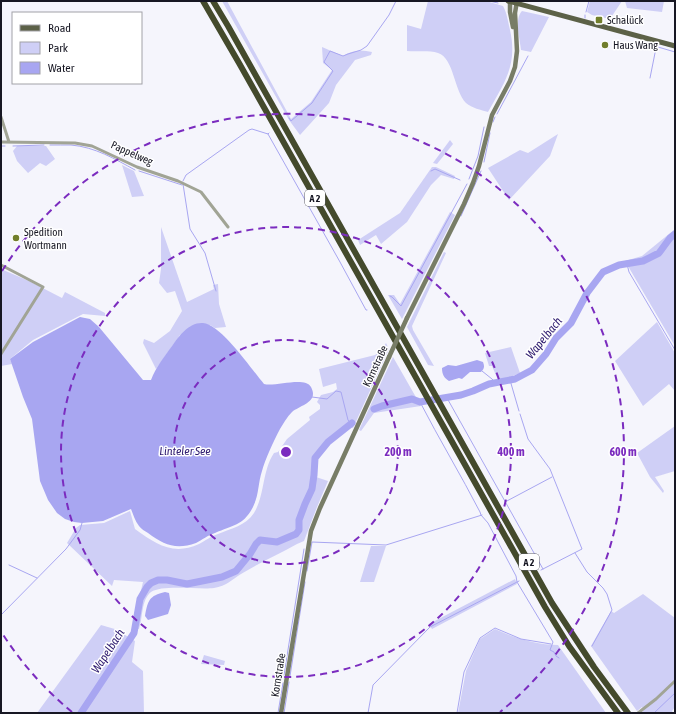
<svg xmlns="http://www.w3.org/2000/svg" width="676" height="714" viewBox="0 0 676 714" font-family="'Asap Condensed',sans-serif">
	<style>
		.green { fill: #cfcff6 }
		.water { fill: #a8a6f1 }
		.lines { fill: none; stroke-linecap: round; stroke-linejoin: round }
		.stream { stroke: #a8a6f1; stroke-width: 1 }
		.river { stroke: #a8a6f1; stroke-width: 7 }
		.street { stroke: #a1a495; stroke-width: 3 }
		.secondary { stroke: #787d67; stroke-width: 4.5 }
		.primary { stroke: #5c6147; stroke-width: 5 }
		.highway { stroke: #444a2c; stroke-width: 6 }
		.secondary-bridge { stroke: #787d67; stroke-width: 4.5 }
		.ring { fill: none; stroke: #7b2cbf; stroke-width: 2; stroke-dasharray: 7 5 }
		.poi-dot { fill: #717e2b; stroke: #fff; stroke-width: 1.5 }
		.labels { text-anchor: middle; dominant-baseline: central; stroke-width: 3; stroke-linejoin: round; paint-order: stroke }
		.shield { fill: #fff; stroke: #5d5d65; stroke-width: 1 }
		.shield-label { font-size: 10px; font-weight: bold; fill: #171723 }
		.poi-label { font-size: 11px; fill: #171723; stroke: #fff; text-anchor: start }
		.street-label { font-size: 11px; fill: #171723; stroke: #fff }
		.water-label { font-size: 12px; font-style: italic; fill: #2d1a6f; stroke: #fff }
		.centre { fill: #7b2cbf; stroke: #fff; stroke-width: 2 }
		.ring-label { font-size: 12px; text-anchor: middle; font-weight: bold; fill: #7b2cbf; stroke: #fff; stroke-width: 3; stroke-linejoin: round; paint-order: stroke }
	</style>
	<rect width="100%" height="100%" fill="#f5f5fc"/>
	<!-- green -->
	<path class="green" d="M222,1h5l64,118 20,-17 21,-32 -9,-7 -1,-16 21,9c9,-6 18,-6 29,-4l-1,3 -16,5 -19,25 -7,18 -29,32 -11,-15z
		M428,1h58l17,5c4,7 5,16 7,24 8,35 -6,53 -22,82 -7,-2 -16,-4 -22,-9 -12,-12 -12,-45 -28,-50 -9,-3 -21,-1 -31,-2v-26l14,4z
		M590,1h32l-12,18 -18,-4 -5,-3z
		M625,1h39l-2,11 -35,-4z
		M522,11l27,6 -18,35 -10,-2c-1,-11 -7,-31 1,-39z
		M558,134l-8,22 -41,44 -21,-32 32,-18 8,3z
		M450,140l3,4 -16,20 -4,-1z
		M17,146h29l9,13 -9,7 -6,-3 -12,10 -11,-12 -4,-10z
		M122,165l12,6 10,25 -12,1z
		M432,167h4l19,9 -1,3 -13,-4 -10,10 -24,37 -26,22 -5,-9 -16,10 -2,-5 42,-27z
		M450,212l5,3 -53,104 -14,-24h6l6,9z
		M161,227l26,75 27,-13 -1,-4 5,-1 1,20 7,23 -11,1 -5,-3 -30,10 -24,34 -13,-26 1,-4 10,4 16,-12 12,-20 -7,-20 -8,2 -8,-10 2,-14z
		M675,229v117l-50,-85 17,-5z
		M444,252l2,1 -34,73 1,4 21,36 -6,-1 -21,-38z
		M1,269l28,12 33,17 3,-6 40,21v3l-22,-2 -50,26 -23,19 2,5 -11,2z
		M657,322l18,31v38l-6,-7 -26,22 -28,-45z
		M386,343l3,6 -36,79 -3,-1 -20,15 -13,18 -1,17 12,4 -11,26 -13,34 -7,3c-18,10 -38,19 -56,30 -10,6 -14,12 -27,14 -15,2 -51,-4 -63,4 -10,8 -8,26 -12,37l-7,-1 11,-46 -29,-2 -2,6 -45,-43 9,-15 4,-3 24,-2 26,-12 5,18c21,15 38,27 64,15 6,-3 12,-8 19,-10 14,-6 27,-8 36,-21 11,-18 8,-42 20,-60l4,-1 9,-13 23,-19 -1,-3 11,-8v-4l-3,-3 4,-7 12,-3 4,-3 -1,-6 -13,4 -4,-18 56,-14 6,-4z
		M511,347l9,26 -10,4 -12,3 -6,-14h-3l-4,-13z
		M393,357l28,49 -47,7 -13,18 -2,-1z
		M675,426v45l-20,6 9,14 -1,2 -13,-16 -13,-24z
		M371,546h15l-12,36h-14z
		M515,579l2,5 -85,45 -3,-5z
		M643,594l32,24v89l-3,4 1,2h-32l3,-3 -2,-3 -5,4 -46,-65 20,-35 3,2z
		M101,625l24,7v3l10,6 -3,21 11,9 1,42h-107z
		M495,629c20,9 41,16 63,16l48,68h-148l8,-42 14,-32z
		M204,655l21,6 -1,4 -23,-1z"/>
	<!-- water -->
	<path class="water" d="M80,317l10,2 9,8 44,53h8c5,-13 13,-23 21,-34 7,-10 17,-24 31,-23 18,1 49,47 61,61 11,3 41,-8 47,3 8,15 -10,18 -19,25 -5,5 -9,12 -12,17 -6,11 -15,31 -18,42 -4,12 -3,24 -9,36 -10,19 -20,18 -38,26 -7,2 -13,7 -19,10 -20,7 -32,2 -48,-10 -3,-2 -7,-4 -9,-7 -4,-5 -6,-12 -8,-17l-28,12 -21,2 -8,-1 -9,-3 -8,-6 -9,-13 -8,-19 -8,-62 -9,-22 -13,-38 23,-17z
		M477,360l6,2c2,5 1,7 -2,10h-11l-8,7 -3,-1 -10,3c-5,-3 -7,-7 -7,-13l6,-3 8,1z
		M165,592l4,1 2,12 -3,9 -20,6 -3,-4c3,-16 4,-20 20,-24z"/>
	<g class="lines">
		<!-- stream -->
		<path class="stream" d="M489,1l9,2
			M586,12l3,-11
			M585,18v-3
			M650,78l6,-30 2,-1 17,5
			M497,114l31,-58
			M289,118l2,3 21,-18 21,-32 -9,-9 6,-11 13,5 5,-2 13,-4 6,-4 22,-31 7,-14
			M493,122l2,-5
			M268,134l72,128 26,48h1
			M50,145c7,0 14,0 21,0 24,2 44,14 64,25
			M1,146h4
			M13,146l31,-1
			M484,162l6,-29
			M139,171l43,14
			M431,171l4,-2 25,11
			M469,179l9,-23 6,-29
			M183,181l3,-6 63,-45 3,-1 16,5 1,-1
			M183,184l7,45 15,24 11,38
			M461,216l20,-45
			M627,264l2,8 46,78
			M390,296l2,1 9,9 66,-122
			M482,371l10,8 3,3
			M510,380l9,31
			M312,397l15,2 9,-8 5,1 7,28 3,4
			M447,398l96,171
			M420,402c19,37 41,73 60,110l1,3 7,8 28,53 1,6 36,60 -3,8 4,2 2,4 3,2
			M520,414l8,25 22,30 32,80 -41,21
			M505,502l47,-25
			M575,553l12,19 16,16 4,6 5,16 -20,36
			M9,565l28,13
			M307,571l5,-29 74,3 96,-30
			M1,615l65,-66 14,-19 2,-7
			M284,675l20,-126
			M290,676l15,-94
			M278,713l5,-30
			M284,713l5,-31
			M368,713l5,-28 57,-58 89,-46
			M457,713l7,-41 16,-34 15,-10 26,11 30,5
			M654,713l21,-20"/>
		<!-- river -->
		<path class="river" d="M374,409l8,-3 30,-7 8,3 41,-7 12,-4 16,-7 26,-5 17,-9 14,-16 10,-16 15,-15 16,-30 16,-21 16,-7 24,-4 16,-8 11,-15 5,-4
			M81,713l53,-80 6,-34 7,-12 4,-4 7,-3h9l20,4 35,-7 14,-6 14,-17 6,-10 4,-4 17,2 19,-8 3,-4v-10l6,-16 7,-15 2,-14 1,-17 13,-16 24,-19"/>
		<!-- street -->
		<path class="street" d="M1,117l8,25
			M1,142l74,1 17,3 45,21 41,14 23,11 27,35
			M1,265l42,22 -42,67
			M638,713l18,-14 19,-18"/>
		<!-- secondary -->
		<path class="secondary" d="M510,1v11l3,15
			M407,318l57,-114 9,-21 6,-17 13,-51 18,-34 5,-14 2,-16 -2,-38 2,-12
			M281,713l30,-182 9,-23 69,-151"/>
		<!-- primary -->
		<path class="primary" d="M508,1l167,45"/>
		<!-- highway -->
		<path class="highway" d="M203,1l36,62 306,544 24,39 49,67
			M213,1l15,25 324,577 42,64 34,46"/>
		<!-- secondary-bridge -->
		<path class="secondary-bridge" d="M389,357l18,-39"/>
	</g>
	<!-- distance rings -->
	<g class="ring">
		<circle cx="286" cy="452" r="112"/>
		<circle cx="286" cy="452" r="225"/>
		<path d="M72 712A337 337 0 0 1 2 633M2 271A337 337 0 1 1 500 712"/>
	</g>
	<!-- markers -->
	<g class="poi-dot">
		<rect x="595" y="16" width="8" height="8" rx="2"/>
		<circle cx="605" cy="45" r="4"/>
		<circle cx="16" cy="238" r="4"/>
	</g>
	<g class="labels">
		<!-- shield labels -->
		<g class="shield">
			<rect x="305" y="190" width="20" height="16" rx="3"/>
			<rect x="519" y="554" width="20" height="16" rx="3"/>
		</g>
		<g class="shield-label">
			<text x="315" y="198">A 2</text>
			<text x="529" y="562">A 2</text>
		</g>
		<!-- poi labels -->
		<g class="poi-label">
			<text x="607" y="20">Schalück</text>
			<text x="613" y="45">Haus Wang</text>
			<text x="24" y="232">Spedition<tspan x="24" dy="13">Wortmann</tspan></text>
		</g>
		<!-- street labels -->
		<g class="street-label">
			<text transform="translate(132 153) rotate(24)">Pappelweg</text>
			<text transform="translate(375 366) rotate(-65)">Kornstraße</text>
			<text transform="translate(278 675) rotate(-81)">Kornstraße</text>
		</g>
		<!-- water labels -->
		<g class="water-label">
			<text transform="translate(544 338) rotate(-51)">Wapelbach</text>
			<text x="185" y="451">Linteler See</text>
			<text transform="translate(108 651) rotate(-57)">Wapelbach</text>
		</g>
	</g>
	<circle cx="286" cy="452" r="6" class="centre"/>
	<g class="ring-label">
		<text x="398" y="456">200 m</text>
		<text x="511" y="456">400 m</text>
		<text x="623" y="456">600 m</text>
	</g>
	<!-- border -->
	<rect width="676" height="714" fill="none" stroke="#171723" stroke-width="4"/>
	<!-- legend -->
	<rect x="12" y="12" width="130" height="72" fill="#ffffff" stroke="#a2a2a7"/>
	<rect x="20" y="25" width="20" height="6" fill="#5c6147" stroke="#a2a2a7"/>
	<text x="48" y="32" font-size="12" fill="#171723">Road</text>
	<rect x="20" y="42" width="20" height="12" fill="#cfcff6" stroke="#a2a2a7"/>
	<text x="48" y="52" font-size="12" fill="#171723">Park</text>
	<rect x="20" y="62" width="20" height="12" fill="#a8a6f1" stroke="#a2a2a7"/>
	<text x="48" y="72" font-size="12" fill="#171723">Water</text>
</svg>
